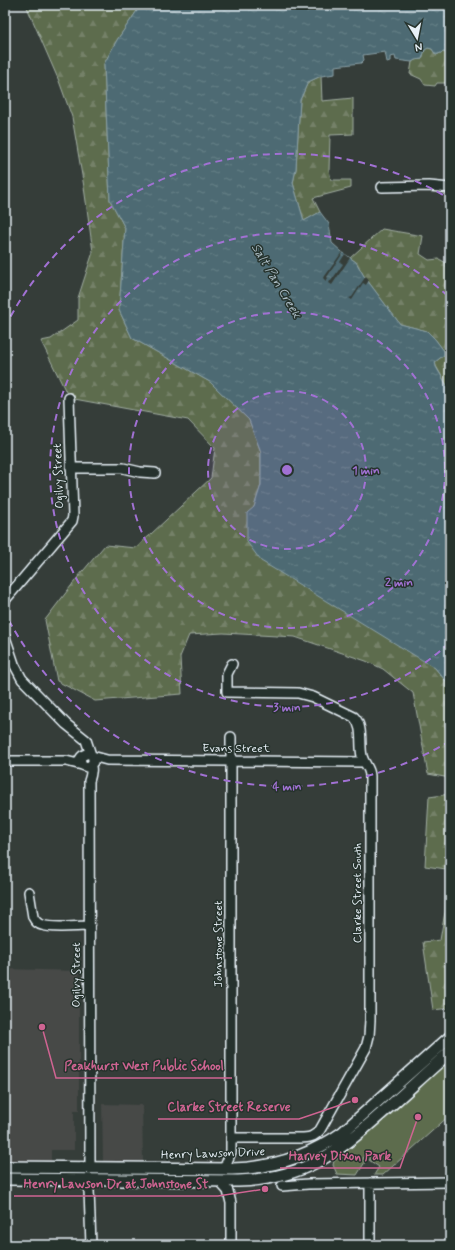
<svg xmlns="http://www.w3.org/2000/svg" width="455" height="1250" viewBox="0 0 455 1250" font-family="Mynerve,sans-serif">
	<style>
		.built { fill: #464947 }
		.forest { fill: url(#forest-firs); stroke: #a2aea3 }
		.green { fill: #5d6c4e; stroke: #a2aea3 }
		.water { fill: url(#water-ripples); stroke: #8ba1a8 }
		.pier { fill: #353d39 }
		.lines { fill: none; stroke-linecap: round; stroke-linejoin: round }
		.minor-casing { stroke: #e8f1f8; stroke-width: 12 }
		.major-casing { stroke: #e8f1f8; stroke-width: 14 }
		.minor { stroke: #26332d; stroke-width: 9 }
		.major { stroke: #26332d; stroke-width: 11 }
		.ring { fill: none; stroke: #a171d3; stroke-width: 2; stroke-dasharray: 7 5 }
		.labels { text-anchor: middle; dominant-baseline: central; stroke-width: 3; stroke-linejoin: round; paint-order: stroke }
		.street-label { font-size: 12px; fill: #e8f1f8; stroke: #26332d }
		.water-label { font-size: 13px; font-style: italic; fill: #aabbc3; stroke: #26332d }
		.centre { fill: #a171d3; stroke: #26332d; stroke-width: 2 }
		.ring-label { font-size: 12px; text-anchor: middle; font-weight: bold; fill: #a171d3; stroke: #26332d; stroke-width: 3; stroke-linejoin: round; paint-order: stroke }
		.leader { fill: none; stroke: #cf6492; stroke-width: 1.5 }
		.callout-dot { fill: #cf6492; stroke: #26332d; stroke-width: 1.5 }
		.callout-label { font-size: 13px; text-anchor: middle; font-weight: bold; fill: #cf6492; stroke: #26332d; stroke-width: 3; stroke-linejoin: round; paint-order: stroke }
	</style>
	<defs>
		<pattern id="forest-firs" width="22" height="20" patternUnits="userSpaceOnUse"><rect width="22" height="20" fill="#5d6c4e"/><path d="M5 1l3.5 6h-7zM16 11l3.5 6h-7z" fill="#748168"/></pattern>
		<pattern id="water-ripples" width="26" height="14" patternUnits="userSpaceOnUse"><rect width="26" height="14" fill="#4d6b73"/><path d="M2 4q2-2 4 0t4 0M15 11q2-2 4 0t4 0" fill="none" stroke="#678188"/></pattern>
	</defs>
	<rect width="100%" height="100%" fill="#353d39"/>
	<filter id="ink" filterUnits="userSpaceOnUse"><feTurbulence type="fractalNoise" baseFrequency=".025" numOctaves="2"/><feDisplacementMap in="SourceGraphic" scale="8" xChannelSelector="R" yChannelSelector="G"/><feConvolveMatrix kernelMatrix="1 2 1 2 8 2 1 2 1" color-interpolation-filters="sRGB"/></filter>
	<g filter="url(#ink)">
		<!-- built -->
		<path class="built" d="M5,969l74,2v139l-5,1v39h-23v11l-46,-1z
			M102,1104l40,1 1,56h-40z"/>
		<!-- forest -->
		<path class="forest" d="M26,5h115l-24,35 -13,24 6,136 15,28 -6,82 13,28 78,44 39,38 12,32v33l-7,22 181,161 15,18v92l-22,-4 -15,-81 -30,-24 -17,-8 -71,-24 -72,-4 -34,2 -9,22 2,37 -87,7 -38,-20 -12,-61 33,-43 27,-32 31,3 75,-70 4,-30 -27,-28 -119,-22 -28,-57 10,-2 27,-19v-22l15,-46 -9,-65 -12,-70 -13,-36z
			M428,48l4,1 4,6 7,-3 7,1v30h-13l-2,3 -10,-1 -4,-6 -11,-5 2,-12 3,-2 7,-1 3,-10z
			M321,76l1,25 31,-3v36l-23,1 -1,35 2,10h20v8l-38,10 7,14 -16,9 -11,-38 3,-14 4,-69 8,-18z
			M382,229l41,7 -3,18 9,6 10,-1 11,6v126l-14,-25 -1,-4 9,-7v-4l-9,-12 -8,-8 -27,-7 -36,-48 -8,-14 -6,-4z
			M450,794v214l-17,2 -10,-68 17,-2 5,-28 1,-43 -21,-3 4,-69z"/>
		<!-- green -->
		<path class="green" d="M450,1060v55l-67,60h-9l5,-8 -10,-7v-3l-5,-2 -1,6 2,1 -8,13 -20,-1 -4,-9 1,-4 25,-20z"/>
		<!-- water -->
		<path class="water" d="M141,5h309v48l-7,-1 -7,3 -4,-6 -4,-1 -3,2 -3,9 -7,1 -3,2 -16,-2 -1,-4 -5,1v4l-3,1 -2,-10 -22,3 1,5 -3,3 -26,3v8l-14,2 -13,6 -8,18 -4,69 -3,14 11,38 16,-9 9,12 3,19 10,9 14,10 8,14 36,48 27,7 8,8 9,12v4l-9,7 1,5 14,24v295l-15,-18 -174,-107 -14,-19v-29l7,-6 7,-22v-33l-12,-32 -39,-38 -78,-44 -13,-28 6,-82 -15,-28 -6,-136 13,-24z"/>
		<!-- pier -->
		<path class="pier" d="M342,252l1,1 -16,24 1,1 -2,3 -3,-3 1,-2h1z
			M345,254l5,4 -18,27 -3,-2 1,-2h1l12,-17 -3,-2z
			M366,276l3,4 -3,5 -3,-2 -11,17 -3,-2 3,-1z"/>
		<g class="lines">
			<!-- minor casing -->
			<g class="minor-casing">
				<path id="minor" d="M382,187l47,-1 21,2
					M71,468h52l17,4 15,1
					M5,600l67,-79 1,-5 -4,-118
					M5,637l9,27 8,15 44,45 20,16 5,15
					M92,756l15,4 257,2
					M5,761h61l16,4
					M29,892l4,25c2,4 4,7 9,8 10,4 35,1 47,1
					M231,1138h69c9,0 14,-1 20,-8l46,-82 3,-12 1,-16v-244c0,-8 -6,-12 -8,-20 -3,-12 2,-29 -8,-39l-41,-20 -15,-4 -71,-1v-18l5,-10
					M90,1168l-1,-387c1,-3 2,-6 2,-9 1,-2 0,-4 0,-6 1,-5 3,-2 2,-6 0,-9 -10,-7 -13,-1l2,6 5,2 4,-2
					M224,1169l7,-17v-415
					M82,1180l7,10 2,55
					M219,1181l9,10 3,12v42
					M370,1183v62
					M282,1186l26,-2 142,-2"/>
			</g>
			<!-- major casing -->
			<g class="major-casing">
				<path id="major" d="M5,1167l227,2c41,-1 76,-12 110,-36l108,-96
					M5,1179l233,2c65,-2 98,-27 144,-68 23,-20 45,-41 68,-61"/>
			</g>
			<!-- minor -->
			<use href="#minor" class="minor"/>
			<!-- major -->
			<use href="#major" class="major"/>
		</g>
	</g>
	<!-- distance rings -->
	<circle cx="287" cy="470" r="79" fill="#a171d3" fill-opacity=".12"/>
	<g class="ring">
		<circle cx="287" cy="470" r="79"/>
		<circle cx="287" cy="470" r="158"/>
		<path d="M449 643A237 237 0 1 1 449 297"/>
		<path d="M450 741A316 316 0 0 1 5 613M5 327A316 316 0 0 1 450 199"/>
	</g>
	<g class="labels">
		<!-- street labels -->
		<g class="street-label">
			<text transform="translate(59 476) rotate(-92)">Ogilvy Street</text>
			<text x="236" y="749">Evans Street</text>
			<text transform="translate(358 893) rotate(-90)">Clarke Street South</text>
			<text transform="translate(219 944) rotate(-90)">Johnstone Street</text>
			<text transform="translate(77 975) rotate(-90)">Ogilvy Street</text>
			<text transform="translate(213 1154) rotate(-2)">Henry Lawson Drive</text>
		</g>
		<!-- water labels -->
		<g class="water-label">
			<text transform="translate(276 281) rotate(59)">Salt Pan Creek</text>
		</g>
	</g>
	<circle cx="287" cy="470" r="6" class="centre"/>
	<g class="ring-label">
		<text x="366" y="474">1 min</text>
		<text x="399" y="586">2 min</text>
		<text x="287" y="711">3 min</text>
		<text x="287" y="790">4 min</text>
	</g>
	<!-- callouts -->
	<path class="leader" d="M42 1027L56 1078H232M355 1100L299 1119H158M418 1117L400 1168H280M265 1189L218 1196H14"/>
	<g class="callout-dot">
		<circle cx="42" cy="1027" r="4"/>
		<circle cx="355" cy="1100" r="4"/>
		<circle cx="418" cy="1117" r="4"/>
		<circle cx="265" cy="1189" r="4"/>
	</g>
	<g class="callout-label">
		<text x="144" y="1070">Peakhurst West Public School</text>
		<text x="229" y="1111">Clarke Street Reserve</text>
		<text x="340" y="1160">Harvey Dixon Park</text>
		<text x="116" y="1188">Henry Lawson Dr at Johnstone St</text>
	</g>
	<!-- margin -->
	<rect width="455" height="1250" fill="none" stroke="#26332d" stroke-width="20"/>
	<rect x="10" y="10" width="435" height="1230" fill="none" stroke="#e8f1f8" stroke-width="1.5" filter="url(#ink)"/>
	<!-- north arrow -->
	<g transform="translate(417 38) rotate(170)" stroke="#26332d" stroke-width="3" paint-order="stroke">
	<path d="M0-3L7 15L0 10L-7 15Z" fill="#e8f1f8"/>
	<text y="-6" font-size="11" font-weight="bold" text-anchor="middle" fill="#e8f1f8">N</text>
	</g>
</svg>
